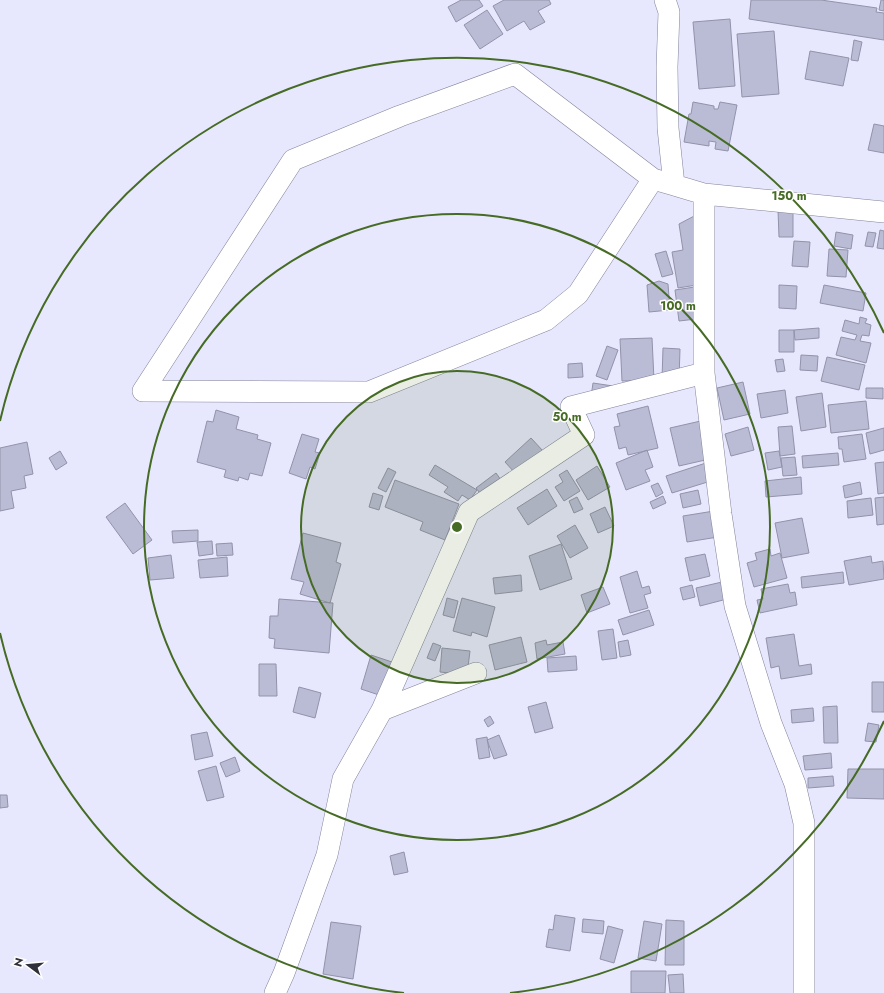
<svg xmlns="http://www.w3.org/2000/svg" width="884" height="993" viewBox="0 0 884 993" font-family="Jost,sans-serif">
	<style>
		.building { fill: #babcd5; stroke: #9293ab }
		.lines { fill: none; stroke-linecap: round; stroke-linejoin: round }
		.minor-casing { stroke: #82839b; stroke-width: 22 }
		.minor { stroke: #fff; stroke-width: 21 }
		.ring { fill: none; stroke: #466b24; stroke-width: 2 }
		.centre { fill: #466b24; stroke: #fff; stroke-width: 2 }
		.ring-label { font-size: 12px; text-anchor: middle; font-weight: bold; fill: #466b24; stroke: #fff; stroke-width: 3; stroke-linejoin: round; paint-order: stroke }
	</style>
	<rect width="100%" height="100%" fill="#e7e8fd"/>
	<!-- building -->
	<path class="building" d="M461,0h18l4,6 -27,16 -8,-15z
		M504,0h45l2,4 -13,7 7,11 -15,8 -6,-9 -17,10 -14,-25z
		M751,0h70l56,8 -1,4 8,1v27l-135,-21z
		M881,0h3v11l-5,-1z
		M487,10l16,24 -23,15 -16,-24z
		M730,19l5,67 -36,3 -6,-67z
		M774,31l5,63 -37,3 -5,-63z
		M854,40l8,2 -4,19 -7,-1z
		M810,51l39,7 -6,28 -38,-7z
		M693,102l21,4v3h4l2,-7 17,3 -9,46 -13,-2 1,-7 -7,-1v5l-25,-4 5,-28h2z
		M874,124l10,2v27l-16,-3z
		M793,209v28h-14l-1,-27z
		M698,214l11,69 -31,5 -6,-36 11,-2 -4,-26z
		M880,230l4,1v18l-7,-1z
		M836,232l17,3 -2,14 -17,-3z
		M868,232l8,1 -3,14 -8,-1z
		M794,241l16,1 -2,25 -16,-1z
		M829,249l19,1 -2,27 -19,-1z
		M666,251l7,23 -11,3 -7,-23z
		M659,281l9,3 2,26 -21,2 -2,-27z
		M779,285l18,1 -1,23 -17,-1z
		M824,285l42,8 -3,18 -43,-8z
		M701,286l4,32 -26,3 -4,-31z
		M860,317l7,2 -2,4 6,2 -2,11 -7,-1 -2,6 11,2 -5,20 -30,-8 5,-18 14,3 2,-5 -15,-4 3,-11 14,4z
		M819,328v10l-24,2 -1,-10z
		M779,330h15v22h-15z
		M652,338l2,42 -32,1 -2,-42z
		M607,346l11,4 -11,30 -11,-4z
		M663,348l17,1 -1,30h-17z
		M801,355l17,1 -1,15 -17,-1z
		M827,357l38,8 -6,25 -38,-9z
		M783,359l2,12 -8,1 -2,-12z
		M582,363l1,14 -15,1v-14z
		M743,382l7,32 -26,6 -7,-32z
		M593,383l20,3 -23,18z
		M866,388h17v11l-17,-1z
		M785,390l3,23 -27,5 -4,-24z
		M822,393l4,34 -25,4 -5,-34z
		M866,401l3,28 -38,4 -3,-28z
		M648,406l10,42 -30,7 -2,-8 -7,2 -5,-22 6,-1 -3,-12z
		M216,410l23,7 -3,12 22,6 -1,4 14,4 -9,33 -12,-3 -2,7 -9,-3 -1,4 -14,-4 2,-7 -29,-8 10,-41 6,1z
		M705,420l9,38 -35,8 -9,-38z
		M792,426l3,28 -15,2 -2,-29z
		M748,427l6,23 -23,6 -6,-22z
		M884,428v22l-14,4 -4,-21z
		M302,434l17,5 -4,13 5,1 -5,16 -5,-2 -4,12 -17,-6z
		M862,434l4,25 -22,3 -2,-13h-3l-1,-12z
		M531,438l12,13 -19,32 -19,-21z
		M27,442l6,32 -9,2 2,12 -15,3 3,17 -14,3v-63z
		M647,450l6,17 -8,3 5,11 -24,9 -10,-27z
		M60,451l7,12 -11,7 -7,-12z
		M779,451l3,16 -14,3 -3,-17z
		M838,453l1,12 -36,3 -1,-12z
		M795,457l2,18 -14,1 -2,-18z
		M709,462l5,18 -42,13 -6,-17z
		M884,462v31l-6,1 -3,-31z
		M435,465l42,25 -7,10 -8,-5 -4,6 -14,-9 4,-5 -19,-12z
		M597,466l13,21 -22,13 -12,-20z
		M388,468l8,4 -10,20 -8,-4z
		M567,470l13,21 -16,10 -9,-14 8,-5 -4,-7z
		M496,473l15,21 -19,15 -16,-21z
		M801,477l1,17 -36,3 -1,-16z
		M395,480l64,24 -14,36 -25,-10 3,-8 -38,-15z
		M860,482l2,12 -17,4 -2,-12z
		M658,483l5,10 -7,4 -5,-11z
		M547,489l10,17 -29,19 -11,-17z
		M698,490l3,14 -18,4 -3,-14z
		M373,493l10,3 -4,14 -10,-3z
		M663,496l3,7 -13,6 -3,-7z
		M577,497l6,12 -9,4 -5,-12z
		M884,497v27l-7,1 -2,-27z
		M871,498l2,17 -25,3 -1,-17z
		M125,503l27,37 -19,14 -27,-37z
		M605,507l9,19 -16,7 -8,-19z
		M714,511l4,26 -31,5 -4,-26z
		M802,518l7,35 -27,5 -7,-35z
		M575,525l13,23 -18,10 -13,-22z
		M198,530v11l-25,2 -1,-12z
		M303,533l38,10 -5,19 5,2 -11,39 -30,-9 4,-12 -13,-3z
		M212,541l1,13 -14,2 -2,-14z
		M232,543l1,12 -16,1 -1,-12z
		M561,544l11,35 -32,11 -11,-34z
		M770,549l1,7 9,-3 7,25 -33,9 -7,-24 10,-3 -2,-7z
		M705,554l5,22 -20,5 -5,-23z
		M171,555l3,23 -24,2 -2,-22z
		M871,556l1,7 11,-2 1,18 -35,6 -5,-24z
		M227,557l1,19 -28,2 -2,-18z
		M637,571l5,17 7,-2 2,7 -7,2 4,13 -18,5 -10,-36z
		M843,572l1,11 -42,5 -1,-11z
		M521,575l1,16 -27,3 -2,-16z
		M722,582l5,17 -27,7 -4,-18z
		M788,584l2,9 5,-1 2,13 -37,8 -3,-13 6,-1 -2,-10z
		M692,585l3,12 -12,3 -3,-12z
		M603,587l7,17 -23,9 -6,-18z
		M447,598l11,3 -4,17 -11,-3z
		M462,598l33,9 -8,30 -15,-5 -1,4 -18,-5z
		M279,599l54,4 -4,50 -55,-5 1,-9 -6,-1 1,-22h8z
		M649,610l5,15 -31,10 -5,-15z
		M613,629l4,29 -15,2 -4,-29z
		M794,634l5,32 12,-2 1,10 -31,5 -2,-13 -8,2 -5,-30z
		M521,637l6,25 -32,8 -6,-25z
		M546,640l1,5 16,-3 2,12 -28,5 -2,-16z
		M628,640l3,15 -11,2 -2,-15z
		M433,643l8,3 -6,15 -8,-3z
		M442,648l28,3 -3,24 -27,-3z
		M371,655l27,9 -10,34 -27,-9z
		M576,656l1,14 -29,2 -1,-14z
		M259,664h17l1,32h-18z
		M872,682h12v30h-12z
		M299,687l22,6 -6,25 -22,-6z
		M546,702l7,26 -18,5 -7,-26z
		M837,706l1,37h-14l-1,-36z
		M813,708l1,13 -22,2 -1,-13z
		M490,716l4,7 -6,4 -4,-7z
		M868,723l11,2 -3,17 -11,-1z
		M207,732l6,24 -18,4 -4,-25z
		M499,735l8,20 -13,4 -7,-19z
		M487,737l3,20 -11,2 -3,-20z
		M831,753l1,15 -27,2 -2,-14z
		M235,757l5,14 -14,6 -6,-14z
		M216,766l8,31 -17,4 -9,-30z
		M848,769h36v30l-37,-1z
		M833,776l1,10 -26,2v-10z
		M0,795h7l1,12 -8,1z
		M404,852l4,20 -14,3 -4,-19z
		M555,915l20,3 -5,33 -24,-4 3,-18 4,1z
		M583,919l21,2 -1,13 -21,-2z
		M666,920l18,1v44h-19z
		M644,921l18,3 -6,37 -18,-3z
		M331,922l30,4 -8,53 -30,-5z
		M608,926l15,4 -9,33 -14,-4z
		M631,971h35l-1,22h-34z
		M683,974l1,19h-14l-2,-18z"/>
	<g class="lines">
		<!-- minor casing -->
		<g class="minor-casing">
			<path id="minor" d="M665,0l4,12 -2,55 1,61 6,57 30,9 180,18
				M704,194v179l17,141 14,92 36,117 24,61 9,39v170
				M143,391l150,-231 107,-44 115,-42 138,105
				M143,391l226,1 177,-72 32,-26 75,-115 21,6
				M382,710l94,-37
				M275,993l9,-20 43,-118 16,-76 39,-69 87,-198 115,-77 -13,-28 133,-34"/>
		</g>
		<!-- minor -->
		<use href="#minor" class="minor"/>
	</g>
	<!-- distance rings -->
	<circle cx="457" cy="527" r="156" fill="#466b24" fill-opacity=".12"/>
	<g class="ring">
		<circle cx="457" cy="527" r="156"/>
		<circle cx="457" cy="527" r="313"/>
		<path d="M884 721A469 469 0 0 1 510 993M404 993A469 469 0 0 1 0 633M0 421A469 469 0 0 1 884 333"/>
	</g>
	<circle cx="457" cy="527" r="6" class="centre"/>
	<g class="ring-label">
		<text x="789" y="200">150 m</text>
		<text x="678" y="310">100 m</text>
		<text x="567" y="421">50 m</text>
	</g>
	<!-- north arrow -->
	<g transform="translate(28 965) rotate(286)" stroke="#ffffff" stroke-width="3" paint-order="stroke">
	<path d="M0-3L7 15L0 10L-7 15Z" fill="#30303a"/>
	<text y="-6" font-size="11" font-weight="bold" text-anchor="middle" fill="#30303a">N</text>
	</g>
</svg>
